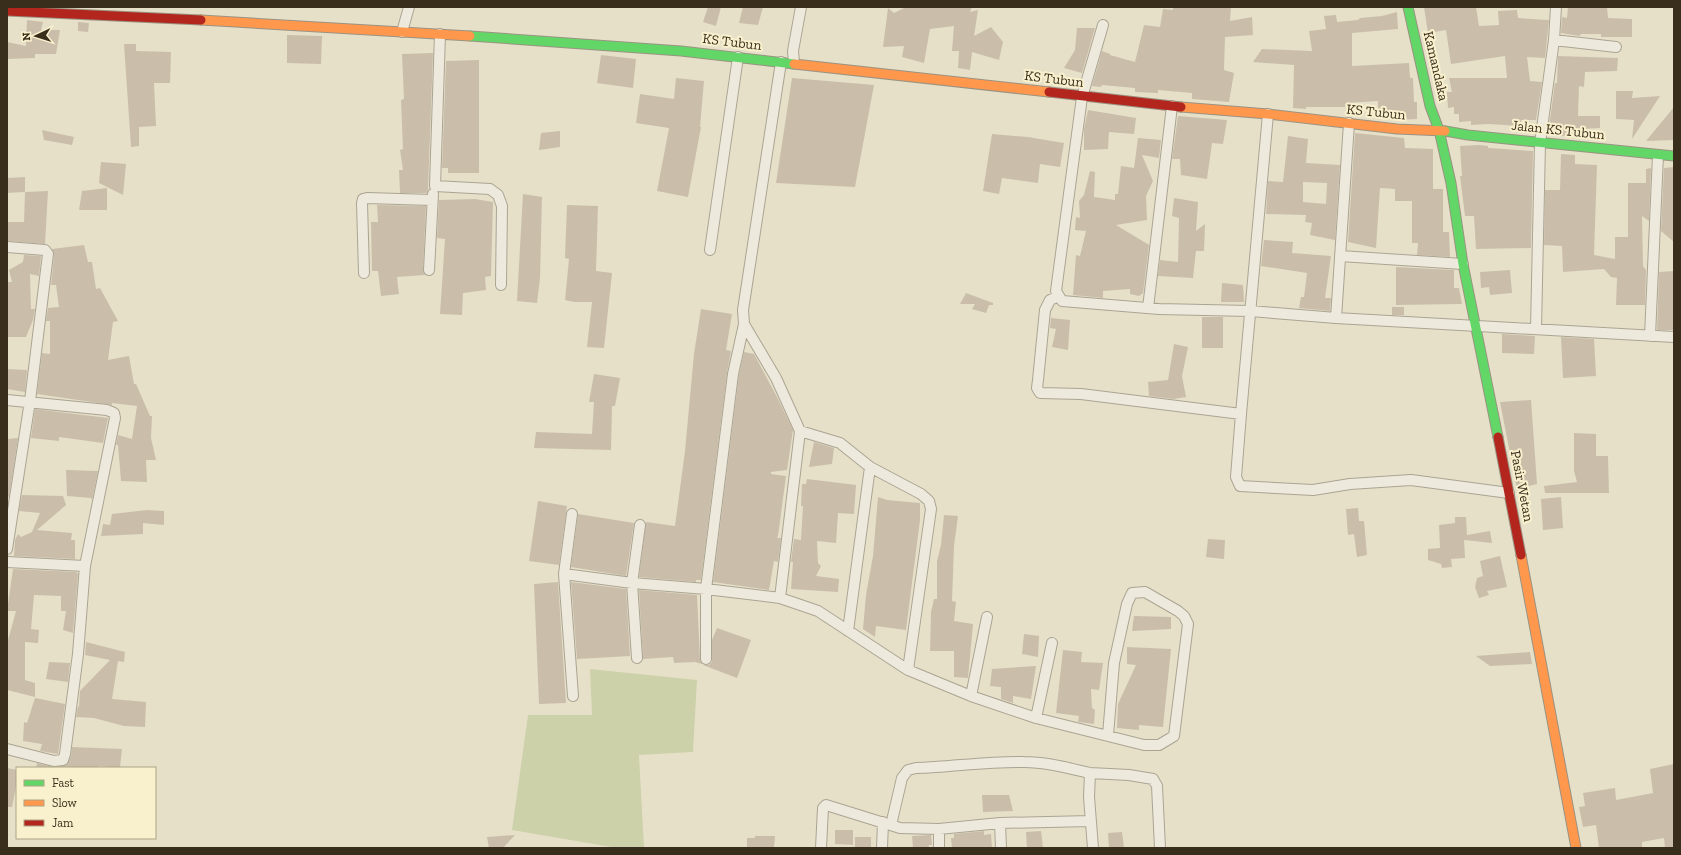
<svg xmlns="http://www.w3.org/2000/svg" width="1681" height="855" viewBox="0 0 1681 855" font-family="'Zilla Slab',serif">
	<style>
		.cemetery { fill: #cdd1aa }
		.building { fill: #cabeaa; fill-rule: evenodd }
		.lines { fill: none; stroke-linecap: round; stroke-linejoin: round }
		.street-casing { stroke: #aba493; stroke-width: 12 }
		.fast-casing { stroke: #9a9383; stroke-width: 11 }
		.slow-casing { stroke: #9a9383; stroke-width: 11 }
		.jam-casing { stroke: #9a9383; stroke-width: 11 }
		.street { stroke: #ede9dc; stroke-width: 10 }
		.fast { stroke: #63d668; stroke-width: 9 }
		.slow { stroke: #ff974d; stroke-width: 9 }
		.jam { stroke: #b3261e; stroke-width: 9 }
		.labels { text-anchor: middle; dominant-baseline: central; stroke-width: 4; stroke-linejoin: round; paint-order: stroke }
		.street-label { font-size: 14px; fill: #392d1b; stroke: #f9f1cd }
	</style>
	<rect width="100%" height="100%" fill="#e6e0c9"/>
	<!-- cemetery -->
	<path class="cemetery" d="M590,669l107,11 -4,72 -54,3 5,93h-27l-105,-18 16,-115h64z"/>
	<!-- building -->
	<path class="building" d="M708,7h13l-5,19 -13,-4z
		M743,7h20l-5,18 -19,-2z
		M906,7h66l-2,5 8,-2 -4,26 17,-9 12,15 -4,18 -27,-8 -2,18 -12,-2 1,-17h-7l2,-25 -24,3 -6,34 -22,-6 2,-11 -21,1 5,-39 6,5z
		M1173,7h58l-1,14 22,-4 1,18 -28,2 -1,33 10,3 -5,29 -37,-3v-6l-34,-3v3l-23,-1v-4l-33,-3 -1,2 -9,-1 10,-35 8,3v1l25,7 9,-37 16,2 3,-18 10,1z
		M1424,7h52l3,19 20,-1 -1,-14 19,-1 1,8 31,2 -4,38 -18,-1 3,24 12,1 -6,38h-15l-1,6 -31,-2 -18,1v-4l-12,1v-8h-5v-7l-6,1 -1,-16h5l-3,-14h58l-2,-22 -54,8 -5,-34 -18,3z
		M1568,7h39l1,11 24,1v18h-31v-3h-20l-1,2 -19,-3 1,-16 5,1z
		M1397,12l1,17 -46,4v33l57,-3 1,15h3l1,24h3v17l-19,1 -20,-2v-17l-32,2 -1,4h-39v2l-13,-1 1,-43 -41,-3 9,-13 50,2 -3,-20 17,-2 -2,-13 12,-1 1,7 21,-2 2,-2 22,-2z
		M27,20l16,2 -2,8h19l-4,24h-21v4l-28,1v-17l19,4z
		M78,22l11,1 -1,9 -10,-1z
		M1077,28h18l-13,45 -18,-5 11,-18z
		M287,35l35,1 -1,28 -34,-1z
		M124,44h12v7l35,1 -1,31h-16l2,43 -17,1v19l-8,1z
		M433,53l-5,137 -1,3h-27l-1,-23h4l-3,-20 3,-1 -2,-49 3,-1 -2,-45z
		M601,55l35,4 -3,29 -36,-5z
		M1558,56l60,2 -1,13 -32,1 -1,15 -5,-1 -1,30h22v12l-18,1 -1,9 -33,-4 7,-51h2z
		M479,60v113h-31v-5h-6l4,-107z
		M676,78l28,3 -4,46h1l-13,70 -31,-6 12,-63 -33,-5 4,-29 34,5z
		M792,78l82,7 -19,102 -79,-4z
		M1616,91h17l-1,7 28,-2 -28,43 2,-19 -18,-1z
		M1674,107v33l-28,1z
		M1088,110l48,8 -2,16 -25,-2 -1,17 -24,1v-21z
		M1178,116l49,4 -4,24 -11,-1 -5,36 -26,-4 -1,-16h-8z
		M42,130l32,7 -2,8 -28,-5z
		M560,131v16l-21,3 2,-17z
		M1355,133l49,5 1,10 28,1v40h10v43h6l1,25 -33,-2 1,-12h-6v-42h-17v-12l-15,-1 -4,60 -28,-6z
		M992,134l36,3 36,6 -4,24 -20,-3 -2,19 -36,-5 -3,16 -16,-3z
		M1288,136l20,3 -2,24 34,2 -5,75 -25,-5 2,-12 -7,-1 1,-7 -40,-1 2,-33 15,1zM1303,182l24,1 -1,21 -23,-2z
		M1138,138l23,2 -2,18 -17,-3 11,26 -7,15 1,24 -31,5 33,20 -6,48 -4,3 -9,-2v-5l-27,2v7l-30,-3 3,-40 4,1 6,-25 -11,-1 1,-13 4,1 -1,-17 5,-6 6,-24 5,1 -1,25 21,3v-6h3l3,-28 13,2z
		M1479,145l9,1v2l45,3 -2,97 -55,1 -2,-33h-9l-5,-40h2l-2,-30z
		M1561,154l14,1v9l22,1 -3,90 21,4v-22h13v-54h18v-14l5,-1 -2,53 -7,-5 1,50 3,4 -1,35h-29l1,-27 -6,-1 -7,-8 -41,3 -1,-26 -18,-1 1,-55h15z
		M101,162l25,2 -3,31 -24,-12z
		M1674,167v75l-13,-11 3,-63z
		M25,177v15l-18,1v-15z
		M107,188v22h-28l3,-19z
		M48,191l-3,53 -38,-3v-19h17l1,-30z
		M523,194l19,3 -2,81 -3,25 -20,-2z
		M1174,198l24,4 -2,29 9,-7 -1,27h-8l-3,27 -35,-2 2,-16 18,2 1,-44 -7,-2z
		M475,199l18,3 -2,74 -6,1 1,13 -23,3 -1,22 -22,-1 5,-75 -8,-1 2,-38z
		M377,205l49,1 -3,64 2,5 -28,2 2,17 -18,2 -3,-25h-6l-1,-49h7z
		M567,205l31,1 -2,65 16,2 -8,75 -17,-1 5,-45h-18l-9,-2 4,-41 -4,-1z
		M1264,240l29,2 -1,11 39,3 -6,42h6l-1,13 -31,-3 2,-11h3l3,-24 -46,-7z
		M84,245l4,17h4l4,27 4,-1 18,33 -5,1 -5,38 21,-4 5,28h2l14,32h2l-1,22 5,22h-10l1,22 -26,-1 -3,-36h-2l2,-10 14,4 5,-33 -25,-3v2l-75,-11 5,-41 8,1v-33h-4l2,-13 11,-1 -3,-22h-5l3,-30 -2,-6z
		M24,255l17,1 -2,20 -9,-2 1,35h4l-2,11 -7,17h-19v-55h5l-3,-12 14,-8z
		M1396,267l58,3v18h5l3,16 -66,1z
		M1510,270l2,23 -22,2 -1,-8 -8,1 -1,-16z
		M1674,271v59h-17l2,-58z
		M1222,283l21,2 1,17h-23z
		M966,293l27,10v2h-4l-3,8 -14,-4 3,-5h-15z
		M1392,307h12v8h-12z
		M701,309l31,5 -6,36 5,1 -4,22 -26,207h-5v2l-57,-5 7,-55 29,4 10,-75 9,-97z
		M1202,317h21v31h-21z
		M1051,318l19,2 -2,30 -16,-3 4,-18 -6,-1z
		M1502,334l33,2 -1,18 -32,-1z
		M1561,337l33,2 2,37 -33,2z
		M1174,344l14,3 -6,29 4,21 -12,2 -25,-3 -1,-14 20,-2z
		M744,352l10,2 23,43 16,33 -6,40 -16,2v2l15,2 -8,60 -1,2h4l-3,24 -4,-1 -5,29 -56,-8 26,-207z
		M7,369l20,1 -2,22 -18,-3z
		M594,374l26,4 -5,28h-3l-1,44 -77,-2 2,-16 56,2 2,-32h-5z
		M1531,400l6,84 -20,5 -17,-87z
		M35,409l73,9 -5,25 -44,-6v4l-28,-3z
		M1574,433l22,1v22h12l1,37h-64l-1,-7 33,-4 -3,-11z
		M18,438l-9,59 -2,-1v-57z
		M814,442l20,6 -2,16 -23,3z
		M66,470l32,1 -6,29 -1,-2 -24,-2z
		M807,479l49,6 -2,29 -16,-1 -2,30 -19,-2 1,22 3,3 -5,10 23,3 -1,13 -47,-3 2,-27h-2l3,-23 7,1 2,-34h-2l1,-22h4z
		M22,495l41,1 3,9 -29,25 35,3 -1,7h4v19l-61,-3 1,-16 3,-6 3,3 11,-5 8,-19 -21,-2z
		M878,497l9,3 33,3v17l-14,110 -30,-4 -1,11 -12,-8 3,-34 7,-39z
		M1561,497l2,31 -20,2 -2,-31z
		M538,501l29,5 -8,59 -30,-4z
		M1358,508l1,13h5l3,34 -10,2 -3,-23 -6,1 -2,-26z
		M147,510l17,1v14l-21,-2v11l-42,2 2,-12 7,1 2,-11z
		M578,514l56,9 -8,53 -55,-9z
		M944,515l14,1 -4,30 -2,55 4,1 -2,19 19,3 -5,54 -14,-1v-26h-24l1,-39 3,-13h3v-38l4,-16z
		M1455,517h11l1,18 23,-4 2,12 -28,-3 1,18 -14,1 1,8 -10,1 -1,-4 -13,-4v-11l12,-1 -1,-23 16,-2z
		M1208,539l17,1 -1,19 -18,-2z
		M1500,556l7,31 -20,4 2,4 -10,3 -4,-11 2,-9 6,-2 -3,-15z
		M13,569l63,3 2,2 -5,59 -10,-3 3,-19h-5v-15l-27,-1 -3,34 8,1 -1,13 -13,-1v38l10,3v14l-28,-7v-46l9,-33h-9z
		M558,582l8,121 -27,1 -5,-120z
		M571,582l55,7 4,67 -53,3z
		M639,590l58,5 3,64 2,5 -7,-2 -21,1 -1,-6 -30,2z
		M1134,616l37,1v12l-39,2z
		M717,628l34,12 -14,38 -34,-13h6l3,-3v-22z
		M1024,634l15,2 -1,21 -16,-3z
		M86,642l39,10 -1,10 -6,-1 -6,38 34,3 -1,25 -21,-1 -30,-8 -18,-1 2,-11 1,1 1,-16 30,-31 -25,-5z
		M1127,647l44,2 -8,78 -24,-2v5l-22,-2 1,-24 18,-39 -9,-1z
		M1063,650l19,2 -1,10 22,1 -4,27 -8,-1 1,19 3,2 -1,14 -16,-2 1,-6 -23,-3z
		M1530,652l2,12 -42,2 -14,-10z
		M49,662l21,1 -2,19 -22,-3z
		M1036,666l-5,33 -18,-3v7l-12,-4v-12l-11,-1 2,-17z
		M35,698l30,6 -7,50 -18,-3 2,-7 -19,-3 1,-19 3,1z
		M72,747l50,2 -2,19 -21,-2v2h-63l1,-5 17,4 13,-2 4,-9z
		M1674,764v84h-9l-1,-10 -22,4v6h-43l-3,-23 -13,2 -4,-20 6,-1 -2,-13 32,-5 1,12 37,-7 -3,-24z
		M7,768l10,2v12l-5,25h-5z
		M982,795h27l4,16 -30,1z
		M835,830h18v15l-18,-1z
		M984,831v4l7,-1 1,14h-40l-1,-10h3v-4z
		M1041,831l2,17h-16l-1,-16z
		M1122,832l2,16h-15l-1,-15z
		M515,835l-12,13h-14l-2,-11z
		M931,835l1,10h-3v3h-16l-1,-12z
		M755,836h20l-1,12h-27v-10h8z
		M855,837h16v11h-16z"/>
	<g class="lines">
		<!-- street casing -->
		<g class="street-casing">
			<path id="street" d="M1103,25l-21,72 -26,194 6,10 97,8 91,2 86,7 338,19
				M402,32l7,-25
				M440,34l-5,152 55,3 8,6 4,11 -1,79
				M1554,40l62,7
				M794,63l-1,-12 8,-44
				M7,247l38,3 3,4 -18,147 -23,148
				M710,250l28,-193
				M1340,256l123,8
				M429,270l4,-76
				M364,273l-2,-70 1,-4 4,-1 65,2
				M1057,297l-7,3 -5,10 -7,70 -1,8 3,5 41,1 160,20 27,-300
				M1148,308l24,-202
				M1336,318l13,-195
				M744,324l32,54 24,53 -20,167
				M1536,329l4,-186 14,-103 2,-33
				M1650,336l8,-181
				M7,400l100,10 7,3 1,5 -30,148 -7,88 -13,100 -2,6 -9,1 -47,-12
				M1241,414l-5,63 4,9 73,4 37,-6 61,-4 98,13
				M800,431l40,12 30,24 51,27 8,7 2,8 -23,161
				M572,514l-8,60 9,122
				M7,562l78,4
				M564,574l68,9 74,6 74,9 38,13 90,59 63,26 65,22 108,27h15l15,-9 14,-112 -4,-8 -6,-5 -33,-19 -13,1 -5,11 -13,59 -6,72
				M848,631l22,-164
				M637,658l-5,-75 8,-58
				M706,659v-70l27,-215 11,-50 -1,-14 38,-248
				M971,696l16,-79
				M1036,718l16,-75
				M1000,823l1,25
				M891,825l11,-47 6,-8 8,-2c36,-1 72,-7 108,-6 22,0 44,6 66,11
				M821,848l2,-40 3,-3 74,23 39,1 61,-6 91,-2
				M882,848l1,-26
				M939,848v-19
				M1093,848l-4,-51 1,-24 39,2 24,4 4,7 3,62"/>
		</g>
		<!-- fast casing -->
		<g class="fast-casing">
			<path id="fast" d="M1408,7l22,99 9,24 12,53 12,81 35,173
				M470,36l211,15 113,13
				M1445,131l23,4 206,21"/>
		</g>
		<!-- slow casing -->
		<g class="slow-casing">
			<path id="slow" d="M201,20l269,16
				M794,64l255,28
				M1181,107l87,7 129,15 48,2
				M1521,555l55,293"/>
		</g>
		<!-- jam casing -->
		<g class="jam-casing">
			<path id="jam" d="M7,11l194,9
				M1049,92l132,15
				M1498,437l23,118"/>
		</g>
		<!-- street -->
		<use href="#street" class="street"/>
		<!-- fast -->
		<use href="#fast" class="fast"/>
		<!-- slow -->
		<use href="#slow" class="slow"/>
		<!-- jam -->
		<use href="#jam" class="jam"/>
	</g>
	<g class="labels">
		<!-- street labels -->
		<g class="street-label">
			<text transform="translate(732 42) rotate(7)">KS Tubun</text>
			<text transform="translate(1436 66) rotate(77)">Kamandaka</text>
			<text transform="translate(1054 79) rotate(7)">KS Tubun</text>
			<text transform="translate(1376 112) rotate(6)">KS Tubun</text>
			<text transform="translate(1558 130) rotate(6)">Jalan KS Tubun</text>
			<text transform="translate(1522 486) rotate(79)">Pasir Wetan</text>
		</g>
	</g>
	<!-- border -->
	<rect width="1681" height="855" fill="none" stroke="#392d1b" stroke-width="16"/>
	<!-- legend -->
	<rect x="16" y="767" width="140" height="72" fill="#f9f1cd" stroke="#aca386"/>
	<rect x="24" y="780" width="20" height="6" fill="#63d668" stroke="#aca386"/>
	<text x="52" y="787" font-size="12" fill="#392d1b">Fast</text>
	<rect x="24" y="800" width="20" height="6" fill="#ff974d" stroke="#aca386"/>
	<text x="52" y="807" font-size="12" fill="#392d1b">Slow</text>
	<rect x="24" y="820" width="20" height="6" fill="#b3261e" stroke="#aca386"/>
	<text x="52" y="827" font-size="12" fill="#392d1b">Jam</text>
	<!-- north arrow -->
	<g transform="translate(36 36) rotate(266)" stroke="#f9f1cd" stroke-width="3" paint-order="stroke">
	<path d="M0-3L7 15L0 10L-7 15Z" fill="#392d1b"/>
	<text y="-6" font-size="11" font-weight="bold" text-anchor="middle" fill="#392d1b">N</text>
	</g>
</svg>
